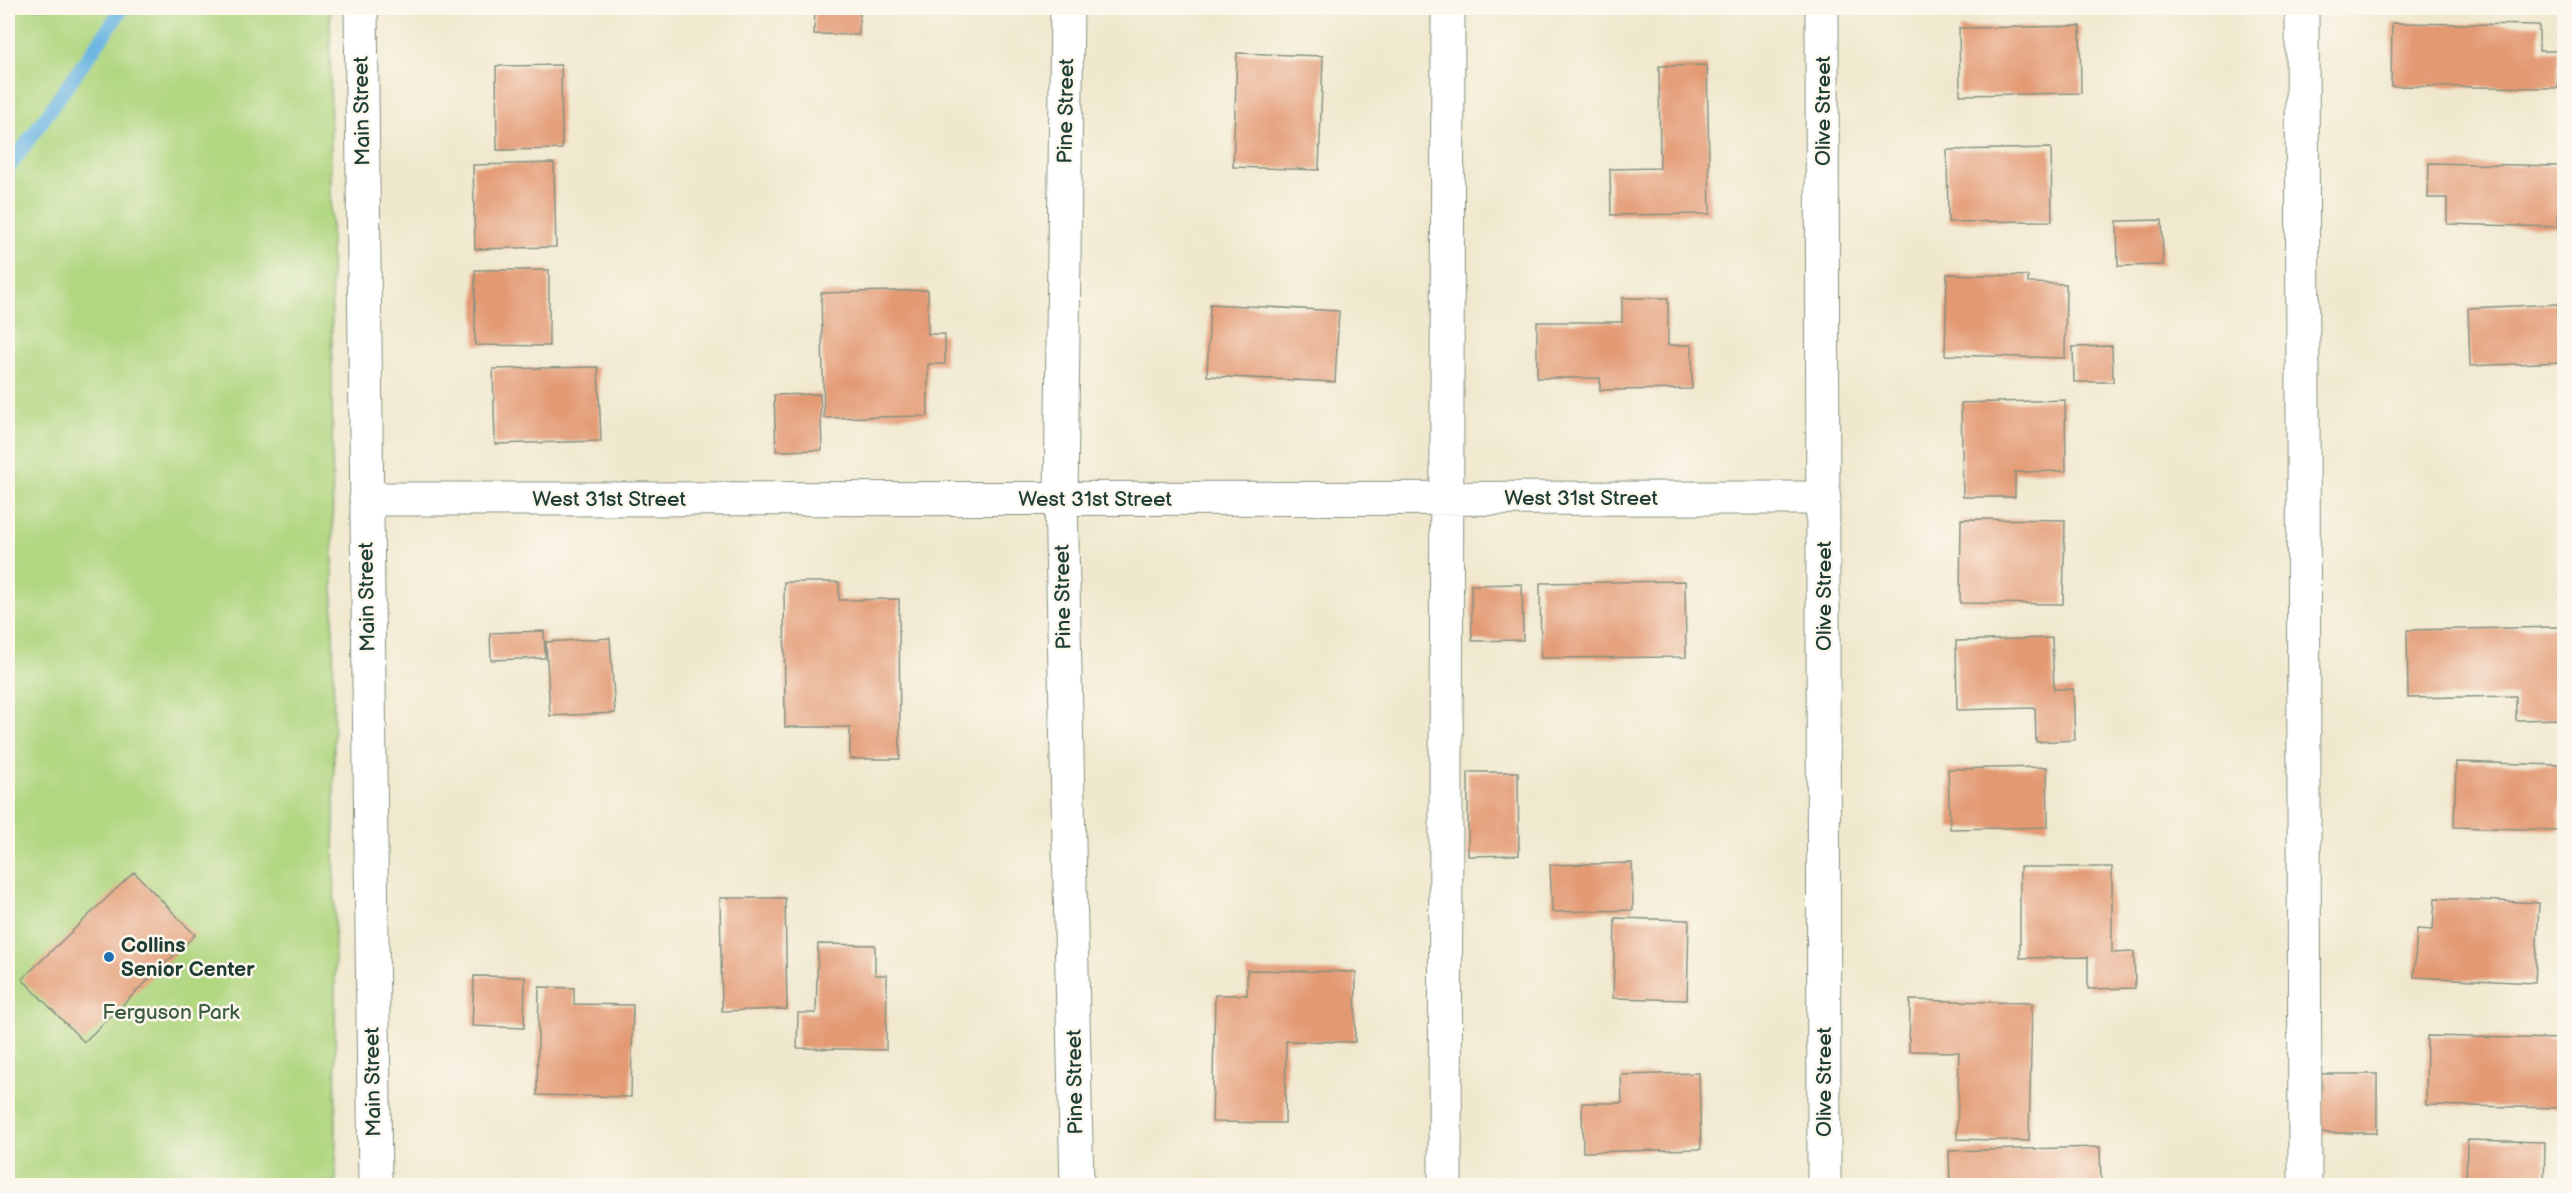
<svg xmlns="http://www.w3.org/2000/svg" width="2572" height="1193" viewBox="0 0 2572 1193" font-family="'Balsamiq Sans',sans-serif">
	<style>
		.green { fill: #b1d781; stroke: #688a5a; stroke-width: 1.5 }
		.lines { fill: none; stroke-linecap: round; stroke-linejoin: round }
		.stream { stroke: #6ab5e3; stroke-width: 14 }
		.building { fill: #e39972 }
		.minor-casing { stroke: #889281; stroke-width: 35 }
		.minor { stroke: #fff; stroke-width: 33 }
		.poi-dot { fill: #1f6fb2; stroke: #fbf7ec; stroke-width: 2 }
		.labels { text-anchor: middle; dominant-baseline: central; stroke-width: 5; stroke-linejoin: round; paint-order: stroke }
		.street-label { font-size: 21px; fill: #1f3d34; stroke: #fbf7ec }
		.poi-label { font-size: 21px; font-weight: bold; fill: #1f3d34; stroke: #fbf7ec; text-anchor: start }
		.park-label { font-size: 21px; fill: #3c5c43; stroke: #fbf7ec }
	</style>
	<rect width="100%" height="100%" fill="#fbf7ec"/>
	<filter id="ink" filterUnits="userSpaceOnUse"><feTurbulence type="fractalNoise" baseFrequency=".0167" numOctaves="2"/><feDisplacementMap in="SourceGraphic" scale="12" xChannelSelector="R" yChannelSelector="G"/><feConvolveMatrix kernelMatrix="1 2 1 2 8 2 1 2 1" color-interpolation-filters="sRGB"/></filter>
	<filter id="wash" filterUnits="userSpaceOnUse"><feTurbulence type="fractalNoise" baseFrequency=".008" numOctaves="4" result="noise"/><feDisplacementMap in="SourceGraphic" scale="24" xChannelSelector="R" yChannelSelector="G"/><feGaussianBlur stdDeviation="1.35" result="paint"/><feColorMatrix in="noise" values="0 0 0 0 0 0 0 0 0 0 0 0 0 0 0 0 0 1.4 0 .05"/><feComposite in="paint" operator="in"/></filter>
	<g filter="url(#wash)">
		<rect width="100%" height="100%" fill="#f0e8ce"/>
		<!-- green -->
		<path class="green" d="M8,8h322l6,1174 -328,2z"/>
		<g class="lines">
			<!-- stream -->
			<path class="stream" d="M8,169l115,-161"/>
		</g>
		<g id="blocks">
			<!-- building -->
			<path class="building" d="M815,8h45l-1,27 -45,-1z
				M2392,23l147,2v26h19v37l-167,-2z
				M2080,26l1,67 -121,2 -1,-67z
				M1237,53l86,3 -4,114 -86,-3z
				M561,65l1,84 -65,1 -1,-84z
				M1707,65l3,149 -99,1 -1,-46 50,-1 -1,-102z
				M2051,148l1,73 -104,1 -1,-72z
				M554,163l2,84 -81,2 -2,-84z
				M2429,163l131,3 -2,61 -111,-3v-26h-19z
				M2162,220l1,45 -45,1 -1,-45z
				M475,270h74v76l-74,-1z
				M1947,274l81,2v7l38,1 -1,74 -120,-3z
				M928,290v44h17v30h-17v52l-104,2 -3,-125z
				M1622,298h46v47h24v44l-92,1v-12h-63v-56h85z
				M1210,304l129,7 -4,71 -128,-6z
				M2558,304l2,58 -90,4 -2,-58z
				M2112,346l1,36h-39l-1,-35z
				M598,367l3,74 -106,3 -2,-75z
				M820,394l2,56 -46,1 -2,-56z
				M2065,400l1,71 -51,1v25h-52l-2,-94z
				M1961,519l104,1 -2,84 -103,-1z
				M1685,581l1,76 -145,1 -1,-75z
				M784,582h55v18l60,-1 1,160h-50v-32h-65z
				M1522,584l1,56 -51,1 -1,-56z
				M2561,627l1,92 -46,1v-24l-108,2 -1,-68z
				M544,631l1,27 -54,2 -1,-27z
				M610,638l5,75 -65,3 -4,-74z
				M2052,638l2,51h19l2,51 -39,2 -1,-34 -78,2 -1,-69z
				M2456,762l105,3 -2,65 -105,-3z
				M2047,767l1,60 -98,2 -2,-60z
				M1468,772h50l1,83 -51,1z
				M1632,863l1,47 -81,2 -2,-47z
				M2020,867h92v86l22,-1 1,36 -47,1v-32l-68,1z
				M134,872l61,63 -111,107 -62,-63z
				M720,898h65l2,111 -65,2z
				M2435,898l104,5 -4,80 -121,-6 3,-48 16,1z
				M1615,918l74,2 -2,80 -74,-2z
				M818,944l57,1v30h12l-1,75 -89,-2 1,-35h18z
				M1247,970l109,2 -1,70 -69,-1 -1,82 -73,-1 3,-127h32z
				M474,976l51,1 -1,51 -52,-2z
				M539,987l35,1v16l59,1 -2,92 -94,-2z
				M1910,1000l122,3 -3,138 -72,-2 2,-87 -50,-1z
				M2427,1036l135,3 -1,69 -135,-3z
				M1699,1073l2,76 -118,3 -1,-49h40l-1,-28z
				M2317,1074h60v59h-60z
				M2467,1140l78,2 -1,44h-78z
				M2100,1147l1,39h-151l-1,-35z"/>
		</g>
	</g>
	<g filter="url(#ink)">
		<use href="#blocks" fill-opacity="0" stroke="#889281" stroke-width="1.5"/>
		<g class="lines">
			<!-- minor casing -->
			<g class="minor-casing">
				<path id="minor" d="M361,8l14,1178
					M1067,8l-6,491 16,687
					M1822,8l2,1178
					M2302,8l3,1178
					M366,499l1458,-1
					M1445,1186l3,-1178"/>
			</g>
			<!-- minor -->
			<use href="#minor" class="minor"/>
		</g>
	</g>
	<!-- markers -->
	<circle class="poi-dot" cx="109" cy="957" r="6"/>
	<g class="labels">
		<!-- street labels -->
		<g class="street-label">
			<text transform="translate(362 111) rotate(-91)">Main Street</text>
			<text transform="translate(1066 111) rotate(-89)">Pine Street</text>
			<text transform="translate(1823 111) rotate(-90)">Olive Street</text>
			<text x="1581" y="498">West 31st Street</text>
			<text x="609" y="499">West 31st Street</text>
			<text x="1095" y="499">West 31st Street</text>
			<text transform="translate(1824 596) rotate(-90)">Olive Street</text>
			<text transform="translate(367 597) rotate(-91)">Main Street</text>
			<text transform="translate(1063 597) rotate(-91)">Pine Street</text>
			<text transform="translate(373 1082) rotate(-91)">Main Street</text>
			<text transform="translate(1075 1082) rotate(-91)">Pine Street</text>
			<text transform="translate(1824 1082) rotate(-90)">Olive Street</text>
		</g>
		<!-- poi labels -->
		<g class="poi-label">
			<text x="121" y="945">Collins<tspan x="121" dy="24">Senior Center</tspan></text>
		</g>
		<!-- park labels -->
		<g class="park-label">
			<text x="171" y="1012">Ferguson Park</text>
		</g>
	</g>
	<!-- margin -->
	<rect width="2572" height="1193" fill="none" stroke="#fbf7ec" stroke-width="30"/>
</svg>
